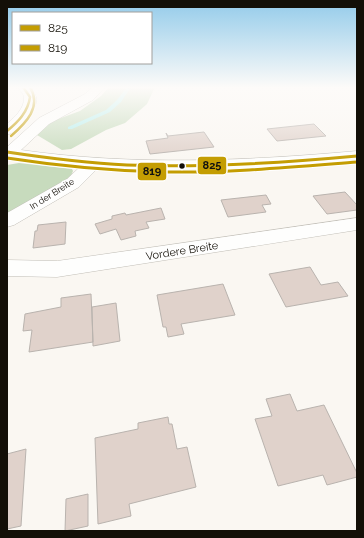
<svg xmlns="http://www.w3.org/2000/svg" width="364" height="538" viewBox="0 0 364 538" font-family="Raleway,sans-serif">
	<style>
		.forest { fill: #c7dbbd }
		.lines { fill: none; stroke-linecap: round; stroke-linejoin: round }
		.stream { fill: #b3eeed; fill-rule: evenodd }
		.building { fill: #e0d2cb; stroke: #b9b3ae }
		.minor-casing { stroke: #c1beb7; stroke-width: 1 }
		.major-casing { stroke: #c1beb7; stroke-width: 1 }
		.minor { fill: #fefefd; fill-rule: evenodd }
		.major { fill: #fefefd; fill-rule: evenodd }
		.bus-1-far1-casing { stroke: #fff; stroke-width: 4 }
		.bus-1-casing { stroke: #fff; stroke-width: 5 }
		.bus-2-far1-casing { stroke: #fff; stroke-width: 4 }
		.bus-2-casing { stroke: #fff; stroke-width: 5 }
		.bus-1-far1 { stroke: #c49d02; stroke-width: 2.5 }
		.bus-1 { stroke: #c49d02; stroke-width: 3 }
		.bus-2-far1 { stroke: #c49d02; stroke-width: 2.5 }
		.bus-2 { stroke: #c49d02; stroke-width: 3 }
		.bus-dot { fill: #130f07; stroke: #fff; stroke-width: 1.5 }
		.labels { text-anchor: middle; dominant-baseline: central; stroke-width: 3.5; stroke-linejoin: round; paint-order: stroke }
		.far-street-label { font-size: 9px; fill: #130f07; stroke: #fff }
		.street-label { font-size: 11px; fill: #130f07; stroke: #fff }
		.line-badge { stroke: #fff; stroke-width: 1.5 }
		.pale-badge-label { font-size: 11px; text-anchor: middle; font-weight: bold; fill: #111 }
	</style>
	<rect width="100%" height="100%" fill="#faf7f2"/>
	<!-- forest -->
	<path class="forest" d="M109,87h46l-8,17 -22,19 -19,7 -35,19 -9,1 -25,-15 13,-13 30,-11 21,-15z
		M19,163l53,6 1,2 -3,7 -63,36v-49z"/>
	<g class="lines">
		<!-- stream -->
		<path class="stream" d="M127,87h4l-10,15 -11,10 -38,17h-4v-2l38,-17 11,-10z"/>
	</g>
	<!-- building -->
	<path class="building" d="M314,124l12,12 -49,5 -10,-12z
		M204,132l10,15 -64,7 -4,-13 22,-3 -2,-5 2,3z
		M345,192l12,13v5l-30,4 -14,-18z
		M266,195l5,9 -9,1 4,7 -38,5 -7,-17z
		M161,208l4,11 -19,3 3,6 -14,3 1,5 -15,4 -5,-11 -16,5 -5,-10 17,-5v-3l13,-3 1,2z
		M66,222l-1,22 -32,4 2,-17h2l1,-6z
		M310,267l11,18 17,-3 10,14 -62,11 -17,-33z
		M223,284l12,31 -54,9 3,10 -16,3 -2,-10h-3l-6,-32z
		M91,294l2,48 -64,10 3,-22 -9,1 2,-17 36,-7v-9z
		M116,303l4,38 -27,5 -1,-39z
		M290,394l7,17 27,-6 33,68v4l-30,8 -4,-10 -45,11 -23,-67 17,-3 -6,-17z
		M168,417l1,7h3l5,25 10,-2 9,40 -67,17 2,12 -33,8 -3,-86 43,-9v-6z
		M26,449l-5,77 -14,3v-75z
		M88,494v32l-23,5 1,-32z"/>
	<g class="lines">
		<!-- minor casing -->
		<g class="minor-casing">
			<path id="minor" d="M93,87h12l-12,13 -44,24 -28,26c112,16 224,11 336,1v10c-87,7 -172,12 -259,7l-19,19 -65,38 -7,2v-14l60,-34 14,-13 -74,-9v-10l32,-29 46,-24z
				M357,218v12l-300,47 -50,-1v-16l50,1z"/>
		</g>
		<!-- major casing -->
		<g class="major-casing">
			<path id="major" d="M18,87h11c2,2 6,6 7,10 3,13 -18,35 -29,38v-11c7,-6 18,-16 17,-27 0,-3 -5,-7 -6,-10z"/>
		</g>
		<!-- minor -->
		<use href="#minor" class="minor"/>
		<!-- major -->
		<use href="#major" class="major"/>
		<!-- bus-1-far1 casing -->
		<g class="bus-1-far1-casing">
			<path id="bus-1-far1" d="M7,131c11,-9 21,-19 23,-34l-7,-10"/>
		</g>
		<!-- bus-1 casing -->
		<g class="bus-1-casing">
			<path id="bus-1" d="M7,152c40,6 80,11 120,13 77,3 154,-2 230,-9"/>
		</g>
		<!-- bus-2-far1 casing -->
		<g class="bus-2-far1-casing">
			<path id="bus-2-far1" d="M11,136c15,-13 31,-29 19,-49"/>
		</g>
		<!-- bus-2 casing -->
		<g class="bus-2-casing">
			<path id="bus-2" d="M7,158c52,8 104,13 157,14 64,1 129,-5 193,-10"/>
		</g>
		<!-- bus-1-far1 -->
		<use href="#bus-1-far1" class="bus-1-far1"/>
		<!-- bus-1 -->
		<use href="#bus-1" class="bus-1"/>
		<!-- bus-2-far1 -->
		<use href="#bus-2-far1" class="bus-2-far1"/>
		<!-- bus-2 -->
		<use href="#bus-2" class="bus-2"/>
	</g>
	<!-- sky -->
	<linearGradient id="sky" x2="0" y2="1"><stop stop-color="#93cbea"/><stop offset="0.54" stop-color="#fdfbf9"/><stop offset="1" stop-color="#fdfbf9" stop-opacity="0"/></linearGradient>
	<rect width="364" height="162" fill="url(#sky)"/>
	<!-- markers -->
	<circle class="bus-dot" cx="182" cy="166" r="3.5"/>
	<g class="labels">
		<!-- far-street labels -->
		<g class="far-street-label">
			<text transform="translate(52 194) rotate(-32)">In der Breite</text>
		</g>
		<!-- street labels -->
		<g class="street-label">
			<text transform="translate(182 251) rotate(-9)">Vordere Breite</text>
		</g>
	</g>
	<g class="line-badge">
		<rect x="197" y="156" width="30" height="19" rx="4" fill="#c49d02"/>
		<rect x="137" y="162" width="30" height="19" rx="4" fill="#c49d02"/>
	</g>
	<g class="pale-badge-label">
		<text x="212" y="169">825</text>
		<text x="152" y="175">819</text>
	</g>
	<!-- border -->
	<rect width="364" height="538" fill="none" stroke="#130f07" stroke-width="16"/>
	<!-- legend -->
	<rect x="12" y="12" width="140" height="52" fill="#ffffff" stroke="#a19f9c"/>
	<rect x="20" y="25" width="20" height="6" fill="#c49d02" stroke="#a19f9c"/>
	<text x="48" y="32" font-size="12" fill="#130f07">825</text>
	<rect x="20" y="45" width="20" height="6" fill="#c49d02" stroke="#a19f9c"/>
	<text x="48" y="52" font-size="12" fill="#130f07">819</text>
</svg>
